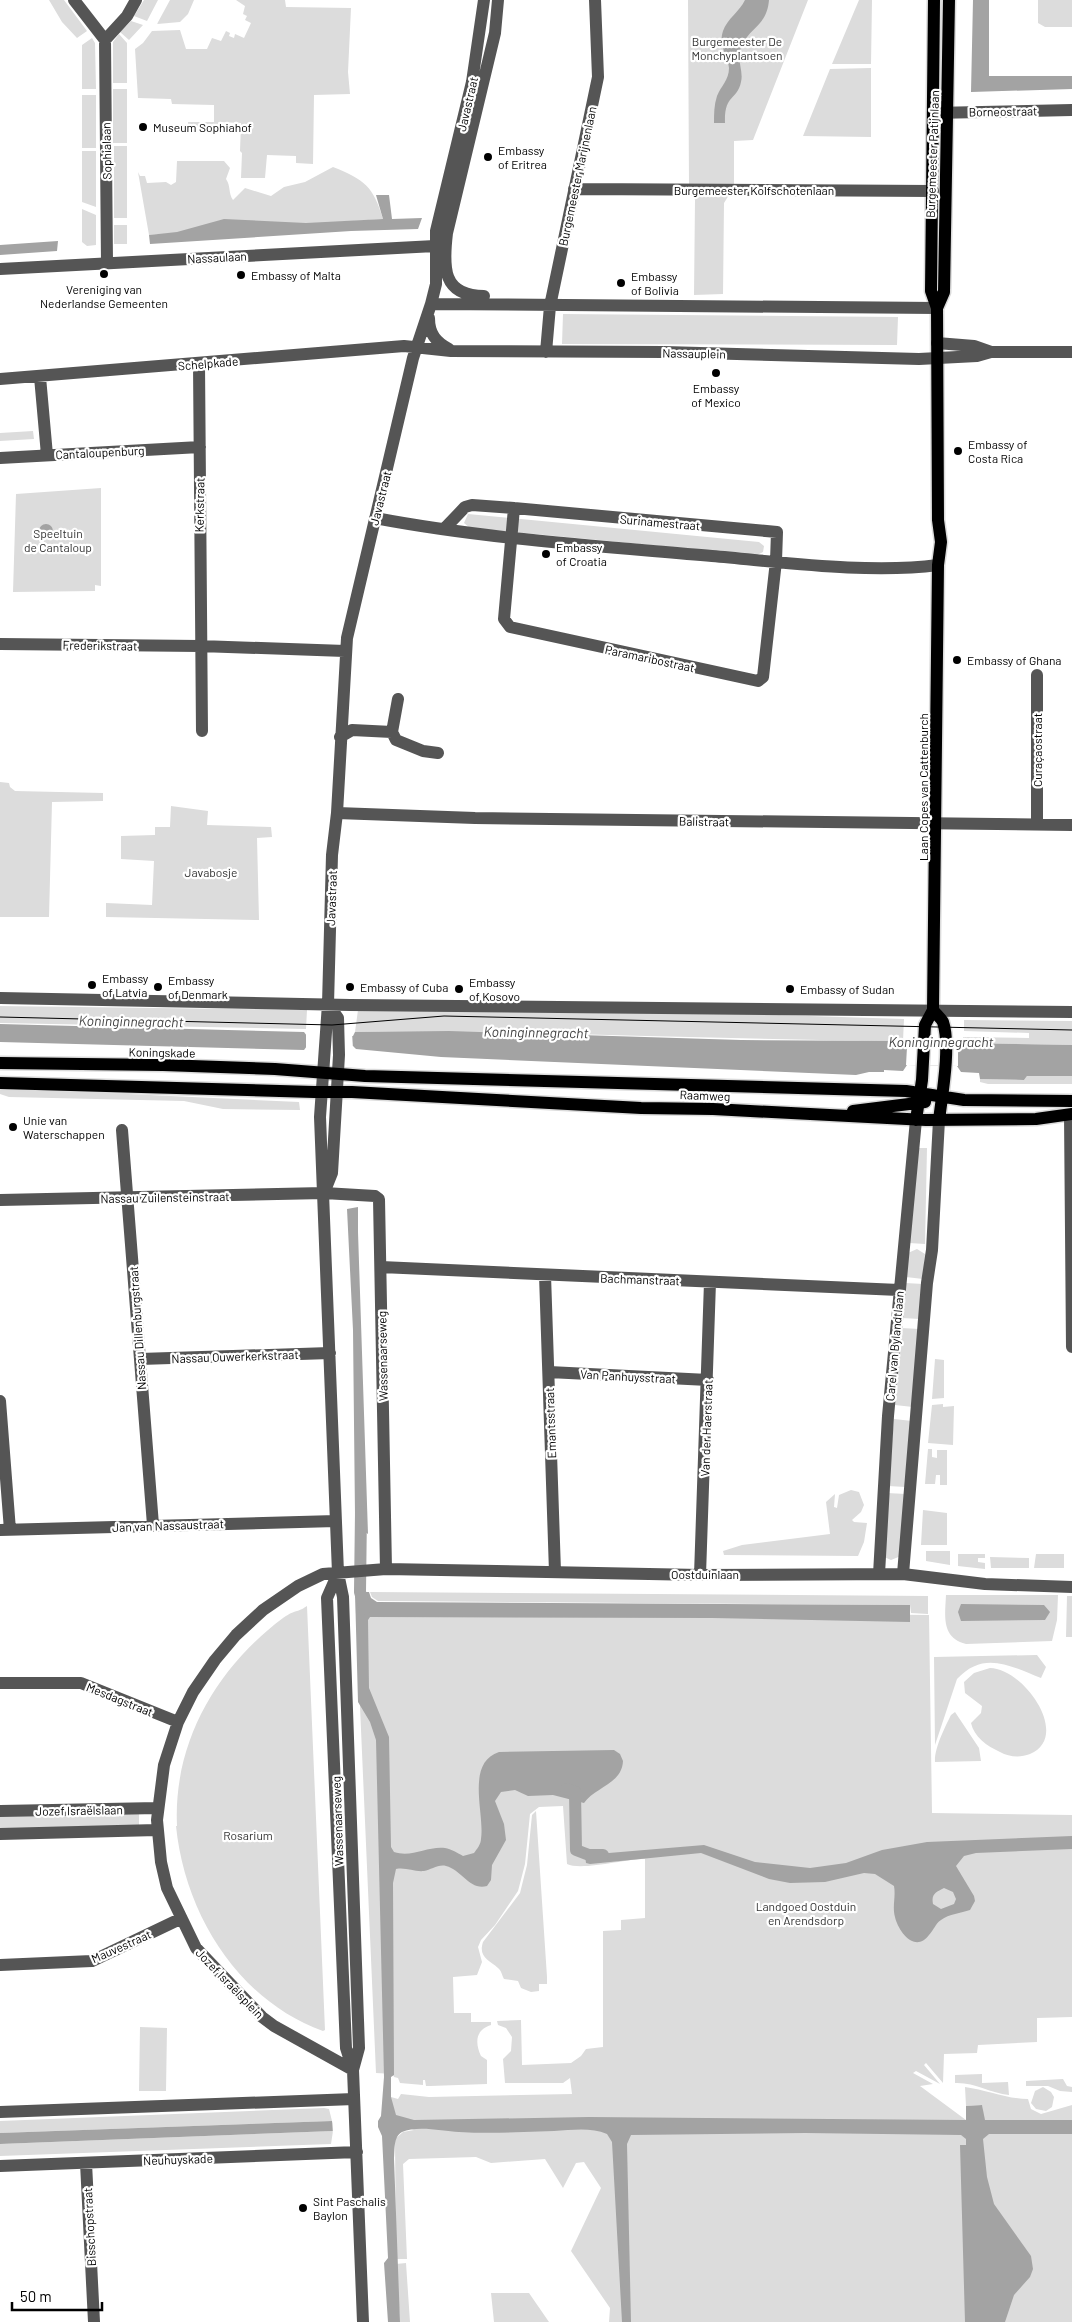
<svg xmlns="http://www.w3.org/2000/svg" width="1072" height="2322" viewBox="0 0 1072 2322" font-family="Barlow,sans-serif">
	<style>
		.green { fill: #dcdcdc }
		.water { fill: #a3a3a3; fill-rule: evenodd }
		.pier { fill: #fff }
		.lines { fill: none; stroke-linecap: round; stroke-linejoin: round }
		.canal { stroke: #a3a3a3; stroke-width: 12 }
		.major-casing { stroke: #dbdbdb; stroke-width: 15 }
		.minor { stroke: #555; stroke-width: 12 }
		.major { stroke: #000; stroke-width: 12 }
		.tram { stroke: #000; stroke-width: 1 }
		.poi-dot { fill: #000; stroke: #fff; stroke-width: 2 }
		.labels { text-anchor: middle; dominant-baseline: central; stroke-width: 4.5; stroke-linejoin: round; paint-order: stroke }
		.park-label { font-size: 12px; fill: #333; stroke: #fff }
		.street-label { font-size: 12px; fill: #000; stroke: #fff }
		.poi-label { font-size: 12px; fill: #000; stroke: #fff; text-anchor: start }
		.water-label { font-size: 14px; font-style: italic; fill: #444; stroke: #fff }
	</style>
	<rect width="100%" height="100%" fill="#fff"/>
	<!-- green -->
	<path class="green" d="M49,0h15l23,31 -10,7 -15,-16z
		M144,0h14l-11,21 -13,-5z
		M170,0h24l-6,14 -8,8 -23,2z
		M236,0h49l1,7 65,1 -3,64 2,22 -36,1 -1,69 -17,-1v-7l-29,-1 -2,23h-24l1,-25 -2,-2 1,-28 -22,-1v5l-31,-1v-4h26v-17l-42,-1 -1,-5 -33,-1 -3,-49 8,-6 9,-12 28,-1 6,19h21l5,-11 9,3 5,-10 4,2 -1,3 5,2 1,-4 9,4 7,-15 -6,-3 2,-4 -4,-2 2,-8z
		M688,0h120l-55,140 -19,1v46l-10,16 -1,91 -29,1 1,-95 -6,-14z
		M859,0h13l-1,64h-39z
		M1038,0h34v27h-27l-7,-4z
		M131,21l12,4 -14,15 -9,-8z
		M119,34l8,9v40h-14v-41z
		M92,38l3,5 1,46h-14v-44z
		M871,68v69l-68,-1 27,-67z
		M113,89h14v54h-14z
		M82,95h14v53h-14z
		M114,146h13v72h-13z
		M82,151h14v56l-14,-5z
		M177,161h47l6,7 -4,11c5,7 2,14 7,21l12,-12 26,8 13,-9 21,-5 28,-15c32,13 40,19 50,52l-234,16 -11,-63 2,4h5l2,7 19,-1 5,3 5,-3z
		M82,209l14,6v30l-9,1 -5,-4z
		M114,225h13v19h-13z
		M563,314l335,3 -1,28 -335,-1z
		M33,431l1,8 -34,2v-8z
		M101,488v98l-6,-1v6l-82,1 3,-98z
		M468,514l291,28 5,4 -1,6 -6,3 -287,-27 -6,-5z
		M0,782l9,1 1,4 5,4 88,2v8l-51,1 -3,115h-49z
		M171,806l37,5 -1,14 64,2 1,10 -15,1 2,82 -153,-3v-14l46,2 2,-44 -33,-2v-23l34,-1v-8h15z
		M0,1006l307,4 -1,19 -306,-6z
		M358,1010l389,4 157,5 -1,22c-183,-1 -365,-11 -548,-9z
		M964,1020l108,1v24l-109,-2v-6l66,1v-5l-65,-2z
		M1027,1076h45v8h-84l-8,-2v-3l44,1z
		M0,1088l299,14 1,8 -77,-1 -39,-8 -175,-4 -9,-3z
		M918,1148h9l-2,96 -16,-1z
		M917,1249l8,5 -2,25 -17,-2 2,-24z
		M905,1283l18,1 -3,35 -18,-1z
		M901,1328l18,1 -6,78 -18,-2z
		M935,1359l9,1v38l-12,1z
		M943,1404v3l11,-1 -1,39 -25,-2 4,-38z
		M894,1419l18,2 -6,66 -18,-1z
		M928,1449h4v8l5,1v-8h10v35h-7v-10h-4l-1,9h-10z
		M851,1490l8,2 5,13 -3,7 -9,8 2,2 13,1 -3,19 -6,14 -134,-1 -1,-4 19,-6 88,-11 -4,-32 9,-8 -1,13 3,1 2,-13z
		M887,1493l19,1 -5,62 -10,4 -9,-4z
		M923,1510l24,3v32h-26z
		M926,1551h24v14l-24,-4z
		M958,1554h27v4h-7v4l7,1v6l-27,-3z
		M1036,1554h28v14h-30z
		M990,1557l39,1v10h-38z
		M355,1592h12l8,17 554,6 3,198 140,2v202l-35,1v24l-59,3 -1,8 -33,1 -1,29 -17,-20 -2,2 16,19 -24,-13 -3,2 20,11 -13,2 46,34 17,-4 -1,-11 -16,1 -1,-19c22,3 42,12 63,12l3,10 10,5 31,-9v217h-463l1,-14 -39,-57 30,-63 -17,-26 -8,1 -13,25 -18,-29 -54,4 -15,-6 -67,2 -6,5 4,95h-11l-1,-120 8,-7 11,-2 -23,-10v-23l7,2 3,-5 28,3 143,-3 -2,-16 -7,5h-58l-2,-24 8,-8 1,-14 -6,-9 -8,-3 -1,-4 24,-1 1,45 49,-2 10,-7 5,-7 17,-2v-116l18,-1v-10l24,-2v-59c-20,0 -64,12 -78,5l-4,-58 -24,1 -9,7 -5,50 -7,27 -23,34 -14,15 -3,7 4,15 -5,13 -24,2 1,36h17v9h20v3c-16,5 -16,18 -10,31l6,4v24l-57,2h-4l-1,-6h-2v5l-23,-2 -2,-5 -4,-1 -1,-3 -17,-1z
		M370,1592l558,4v18l-17,-1 -1,-8 -532,-4 -6,-4z
		M946,1595h112l-1,25 -5,21 -86,3c-25,-6 -21,-28 -20,-49z
		M1067,1596h5v41h-6z
		M307,1606l18,424 -2,1c-84,-30 -138,-116 -147,-205h1c-4,-83 39,-158 106,-208 15,-10 12,-4 24,-12z
		M1037,1655l9,12 -5,11c-31,-12 -57,-28 -84,1l-22,66 -1,-88z
		M990,1668c33,0 82,68 40,86 -10,4 -21,3 -30,-2 -13,-6 -26,-15 -29,-29l10,-10 1,-7 -17,-13 -1,-11 10,-9z
		M955,1712l24,36 2,13 -46,1c-1,-13 10,-35 16,-47z
		M536,1811l11,166v7h-8v7l-8,1 -10,-4 -3,-7 -14,-2c-2,-4 -3,-9 -6,-11 -9,-8 -20,-11 -15,-26l37,-49 7,-28 5,-50z
		M139,1812v16l-139,2v-15z
		M140,2027l27,1 -1,63h-27z
		M982,2074v9l26,-1 1,13c-19,-2 -35,-13 -54,-12v-8z
		M1063,2079l4,7 5,1v5l-12,-1 -12,-5h-22v-5z
		M1043,2087l8,5 3,5 -2,10 -6,4 -10,-2 -5,-6 4,-12z
		M324,2108l5,1 3,12 -332,12v-12z
		M333,2131l-2,13 -331,12v-12z
		M406,2263l4,59h-10l-4,-58z
		M491,2293h38l20,29h-55z"/>
	<!-- water -->
	<path class="water" d="M745,0h24c-2,25 -18,27 -27,45 -7,13 2,25 -1,37 -4,19 -17,12 -16,41h-11c0,-9 0,-18 3,-27 4,-10 12,-16 12,-28 -1,-13 -11,-22 -6,-37 4,-12 17,-20 22,-31z
		M973,0h16v76h83v13l-101,3z
		M376,195h13l3,24 30,-1 -4,11 -67,2 -201,13 -1,-9 28,-3 47,-13 82,4 77,-4z
		M58,241l-1,10 -57,4v-10z
		M39 531a7 7 0 1 1 14 0a7 7 0 1 1-14 0Z
		M0,1024l304,8 3,4h46l2,-4 94,-1 292,9 163,1 3,6h5l46,1 4,-5 110,2v31h-45l-3,4 -44,-1 -1,-6 -18,-1 -4,-6 -50,-1 -4,6 -19,-1v2h-15l-13,3 -415,-18 -85,-8 -3,-3h-46l-3,4 -304,-8z
		M358,1207v25l10,302 -13,-9v-9l-2,-186 -6,-121z
		M355,1592h14l2,6 6,4 533,3v17l-198,-4 -342,-1 -2,3 1,68 20,49 2,110 3,5c18,6 33,-6 51,-4 6,1 13,5 18,8l11,-3c3,-4 7,-9 7,-14 4,-25 -16,-76 18,-87l115,-2 6,4 3,7c-1,23 -28,26 -39,42l-31,-8 -25,1 -13,-6 -14,2 -6,9 9,23 2,16 -14,25 -1,15 -4,6c-17,5 -25,-16 -41,-20 -8,-2 -15,4 -22,5 -10,1 -18,-4 -28,-2l-3,14 1,192 -3,2v20l5,18 18,5 175,-3 377,3v-14l16,-1 3,15h87v14h-83l-6,5 4,38 7,27 37,52 2,13 -3,8 -16,18 -9,27h-40l-5,-177h6v-6l-5,-4 -156,-2 -174,2 -4,9 4,178h-9l-10,-180 -5,-8c-16,-7 -35,-4 -53,-3 -31,1 -63,3 -95,1 -16,-1 -42,-7 -57,0 -9,5 -7,18 -8,27l6,163h-12l-4,-59 4,-5 -6,-122 -4,-9 -45,2v2l-333,13v-11l332,-12 1,2 45,-2 3,-5 3,-39 -8,-337 -6,-18 -12,-20z
		M961,1604l83,1 6,7 -5,8 -84,1 -3,-9z
		M1072,1836v13l-96,4 -12,3 -8,10 18,30 1,5 -5,9c-9,3 -21,4 -29,10 -6,4 -7,10 -12,15 -14,19 -31,-4 -34,-18 -3,-11 1,-20 -1,-31l-19,-12 -11,-1 -39,9 -35,1 -21,-4 -68,-26 -111,11 -4,-1 -1,-8 119,-10 51,17 55,6 36,-5 36,-13 45,-8zM944,1888l9,4 3,7 -2,5 -13,5 -8,-5c-2,-10 3,-12 11,-16z"/>
	<!-- pier -->
	<path class="pier" d="M306,1031l3,2 43,-1 1,17 -47,1z
		M907,1047l51,1v18l-52,-1z
		M378,2116v17l-1,-3 -42,1 -2,3 -1,-16 3,2 41,-1z"/>
	<g class="lines">
		<!-- canal -->
		<path class="canal" d="M361,1512l-1,80 5,17
			M566,1789l9,3 1,58 13,5h14"/>
		<!-- major casing -->
		<g class="major-casing">
			<path id="major" d="M937,308l7,-16 5,-292
				M933,1010c3,4 8,8 10,12 8,24 -1,73 -4,98
				M0,1063l163,2 112,4 90,7 541,15 58,9 108,1
				M0,1083l314,9h38l289,16 72,1 213,11 110,-1 36,-5
				M853,1111l72,-9
				M916,1120l6,-40 3,-55 8,-15 5,-445 3,-23 -3,-22 -1,-212 -6,-17 3,-291"/>
		</g>
		<!-- minor -->
		<path class="minor" d="M74,0l31,40 22,-24 9,-16
			M105,40l2,222
			M933,113l139,-3
			M574,189l359,2
			M0,269l435,-23
			M484,296c-42,0 -41,-29 -37,-63l48,-200 3,-33
			M431,304l506,4
			M429,318c0,16 7,24 20,31
			M937,343l37,3 17,6
			M546,352l4,-46 48,-229 -3,-77
			M199,364l3,367
			M40,377l7,78
			M0,379l404,-33 47,5 213,1 255,7 58,-3 14,-4h81
			M0,458l200,-11
			M375,518c111,21 224,28 337,38 71,6 156,18 226,9
			M445,528l20,-21 7,-2 42,3 263,24 -1,29 -13,116 -5,4 -248,-54 -6,-8 10,-111
			M0,644l200,2 145,5
			M392,732l6,-33
			M340,737l12,-7 40,2 4,8 27,11 15,2
			M337,813l138,5 597,7
			M1037,825v-150
			M0,998l350,7 722,7
			M1070,1115l2,232
			M122,1130l31,395
			M324,1193l8,-20 7,-118 -1,-37 -10,-14
			M0,1200l324,-7 51,3 4,3 7,370
			M381,1267l518,23
			M545,1275l10,297
			M140,1359l190,-6
			M549,1372l159,8
			M0,1401l10,129
			M0,1530l336,-9
			M338,1573l-11,25 19,450 7,22 10,252
			M879,1574l9,-158 28,-296
			M903,1574l24,-291 5,-33 7,-130
			M700,1575l10,-293
			M0,1683h81l97,39
			M0,1811l158,-3
			M0,1834l157,-4
			M0,1965l92,-4 88,-42
			M353,2070l6,-22 -1,-28 -15,-423 -5,-24 -18,-456 8,-113 4,-149 5,-42 10,-175 66,-280 18,-54 5,-20v-53l36,-149 12,-82
			M353,2070l-79,-44 -12,-9 -66,-69 -29,-60 -6,-26 -4,-42 7,-55 14,-43 15,-30 22,-32 21,-25 27,-25 35,-24 25,-12 63,-5 314,6 203,-1 82,10 87,3
			M0,2112l354,-13
			M86,2163l8,159
			M0,2166l357,-14"/>
		<!-- major -->
		<use href="#major" class="major"/>
		<!-- tram -->
		<path class="tram" d="M0,1017l332,8 112,-9 628,14"/>
	</g>
	<!-- markers -->
	<g class="poi-dot">
		<circle cx="143" cy="127" r="5"/>
		<circle cx="488" cy="157" r="5"/>
		<circle cx="104" cy="274" r="5"/>
		<circle cx="241" cy="275" r="5"/>
		<circle cx="621" cy="283" r="5"/>
		<circle cx="716" cy="373" r="5"/>
		<circle cx="958" cy="451" r="5"/>
		<circle cx="546" cy="554" r="5"/>
		<circle cx="957" cy="660" r="5"/>
		<circle cx="92" cy="985" r="5"/>
		<circle cx="158" cy="987" r="5"/>
		<circle cx="350" cy="987" r="5"/>
		<circle cx="459" cy="989" r="5"/>
		<circle cx="790" cy="989" r="5"/>
		<circle cx="13" cy="1127" r="5"/>
		<circle cx="303" cy="2208" r="5"/>
	</g>
	<g class="labels">
		<!-- park labels -->
		<g class="park-label">
			<text x="737" y="41">Burgemeester De<tspan x="737" dy="14">Monchyplantsoen</tspan></text>
			<text x="58" y="533">Speeltuin<tspan x="58" dy="14">de Cantaloup</tspan></text>
			<text x="211" y="872">Javabosje</text>
			<text x="248" y="1835">Rosarium</text>
			<text x="806" y="1906">Landgoed Oostduin<tspan x="806" dy="14">en Arendsdorp</tspan></text>
		</g>
		<!-- street labels -->
		<g class="street-label">
			<text transform="translate(467 104) rotate(-77)">Javastraat</text>
			<text transform="translate(1003 111) rotate(-1)">Borneostraat</text>
			<text transform="translate(106 151) rotate(-91)">Sophialaan</text>
			<text transform="translate(932 154) rotate(-88)">Burgemeester Patijnlaan</text>
			<text transform="translate(577 176) rotate(-78)">Burgemeester Marijnenlaan</text>
			<text x="754" y="190">Burgemeester Kolfschotenlaan</text>
			<text transform="translate(217 257) rotate(-3)">Nassaulaan</text>
			<text transform="translate(694 353) rotate(1)">Nassauplein</text>
			<text transform="translate(208 363) rotate(-5)">Schelpkade</text>
			<text transform="translate(100 452) rotate(-3)">Cantaloupenburg</text>
			<text transform="translate(380 498) rotate(-76)">Javastraat</text>
			<text transform="translate(199 505) rotate(-89)">Kerkstraat</text>
			<text transform="translate(660 522) rotate(5)">Surinamestraat</text>
			<text transform="translate(100 645) rotate(1)">Frederikstraat</text>
			<text transform="translate(650 658) rotate(12)">Paramaribostraat</text>
			<text transform="translate(1037 750) rotate(-90)">Curaçaostraat</text>
			<text transform="translate(923 787) rotate(-90)">Laan Copes van Cattenburch</text>
			<text transform="translate(704 821) rotate(1)">Balistraat</text>
			<text transform="translate(331 898) rotate(-88)">Javastraat</text>
			<text transform="translate(162 1052) rotate(1)">Koningskade</text>
			<text transform="translate(705 1095) rotate(2)">Raamweg</text>
			<text transform="translate(165 1197) rotate(-1)">Nassau Zuilensteinstraat</text>
			<text transform="translate(640 1279) rotate(2)">Bachmanstraat</text>
			<text transform="translate(137 1328) rotate(-94)">Nassau Dillenburgstraat</text>
			<text transform="translate(894 1346) rotate(-85)">Carel van Bylandtlaan</text>
			<text transform="translate(235 1356) rotate(-2)">Nassau Ouwerkerkstraat</text>
			<text transform="translate(382 1356) rotate(-91)">Wassenaarseweg</text>
			<text transform="translate(628 1376) rotate(3)">Van Panhuysstraat</text>
			<text transform="translate(550 1423) rotate(-92)">Emantsstraat</text>
			<text transform="translate(706 1428) rotate(-88)">Van der Haerstraat</text>
			<text transform="translate(168 1525) rotate(-2)">Jan van Nassaustraat</text>
			<text x="705" y="1574">Oostduinlaan</text>
			<text transform="translate(120 1699) rotate(22)">Mesdagstraat</text>
			<text transform="translate(79 1810) rotate(-1)">Jozef Israëlslaan</text>
			<text transform="translate(337 1821) rotate(-92)">Wassenaarseweg</text>
			<text transform="translate(121 1946) rotate(-24)">Mauvestraat</text>
			<text transform="translate(230 1983) rotate(46)">Jozef Israëlsplein</text>
			<text transform="translate(178 2159) rotate(-2)">Neuhuyskade</text>
			<text transform="translate(89 2227) rotate(-93)">Bisschopstraat</text>
		</g>
		<!-- poi labels -->
		<g class="poi-label">
			<text x="153" y="127">Museum Sophiahof</text>
			<text x="498" y="150">Embassy<tspan x="498" dy="14">of Eritrea</tspan></text>
			<text x="251" y="275">Embassy of Malta</text>
			<text x="631" y="276">Embassy<tspan x="631" dy="14">of Bolivia</tspan></text>
			<text x="104" y="289" text-anchor="middle">Vereniging van<tspan x="104" dy="14">Nederlandse Gemeenten</tspan></text>
			<text x="716" y="388" text-anchor="middle">Embassy<tspan x="716" dy="14">of Mexico</tspan></text>
			<text x="968" y="444">Embassy of<tspan x="968" dy="14">Costa Rica</tspan></text>
			<text x="556" y="547">Embassy<tspan x="556" dy="14">of Croatia</tspan></text>
			<text x="967" y="660">Embassy of Ghana</text>
			<text x="102" y="978">Embassy<tspan x="102" dy="14">of Latvia</tspan></text>
			<text x="168" y="980">Embassy<tspan x="168" dy="14">of Denmark</tspan></text>
			<text x="469" y="982">Embassy<tspan x="469" dy="14">of Kosovo</tspan></text>
			<text x="360" y="987">Embassy of Cuba</text>
			<text x="800" y="989">Embassy of Sudan</text>
			<text x="23" y="1120">Unie van<tspan x="23" dy="14">Waterschappen</tspan></text>
			<text x="313" y="2201">Sint Paschalis<tspan x="313" dy="14">Baylon</tspan></text>
		</g>
		<!-- water labels -->
		<g class="water-label">
			<text transform="translate(131 1021) rotate(1)">Koninginnegracht</text>
			<text transform="translate(536 1032) rotate(1)">Koninginnegracht</text>
			<text x="941" y="1041">Koninginnegracht</text>
		</g>
	</g>
	<!-- scale -->
	<path d="M12 2302v8h90v-8" fill="none" stroke="#000000" stroke-width="2.5"/>
	<text x="20" y="2302" font-size="15" fill="#000000" stroke="#ffffff" stroke-width="4" paint-order="stroke">50 m</text>
</svg>
